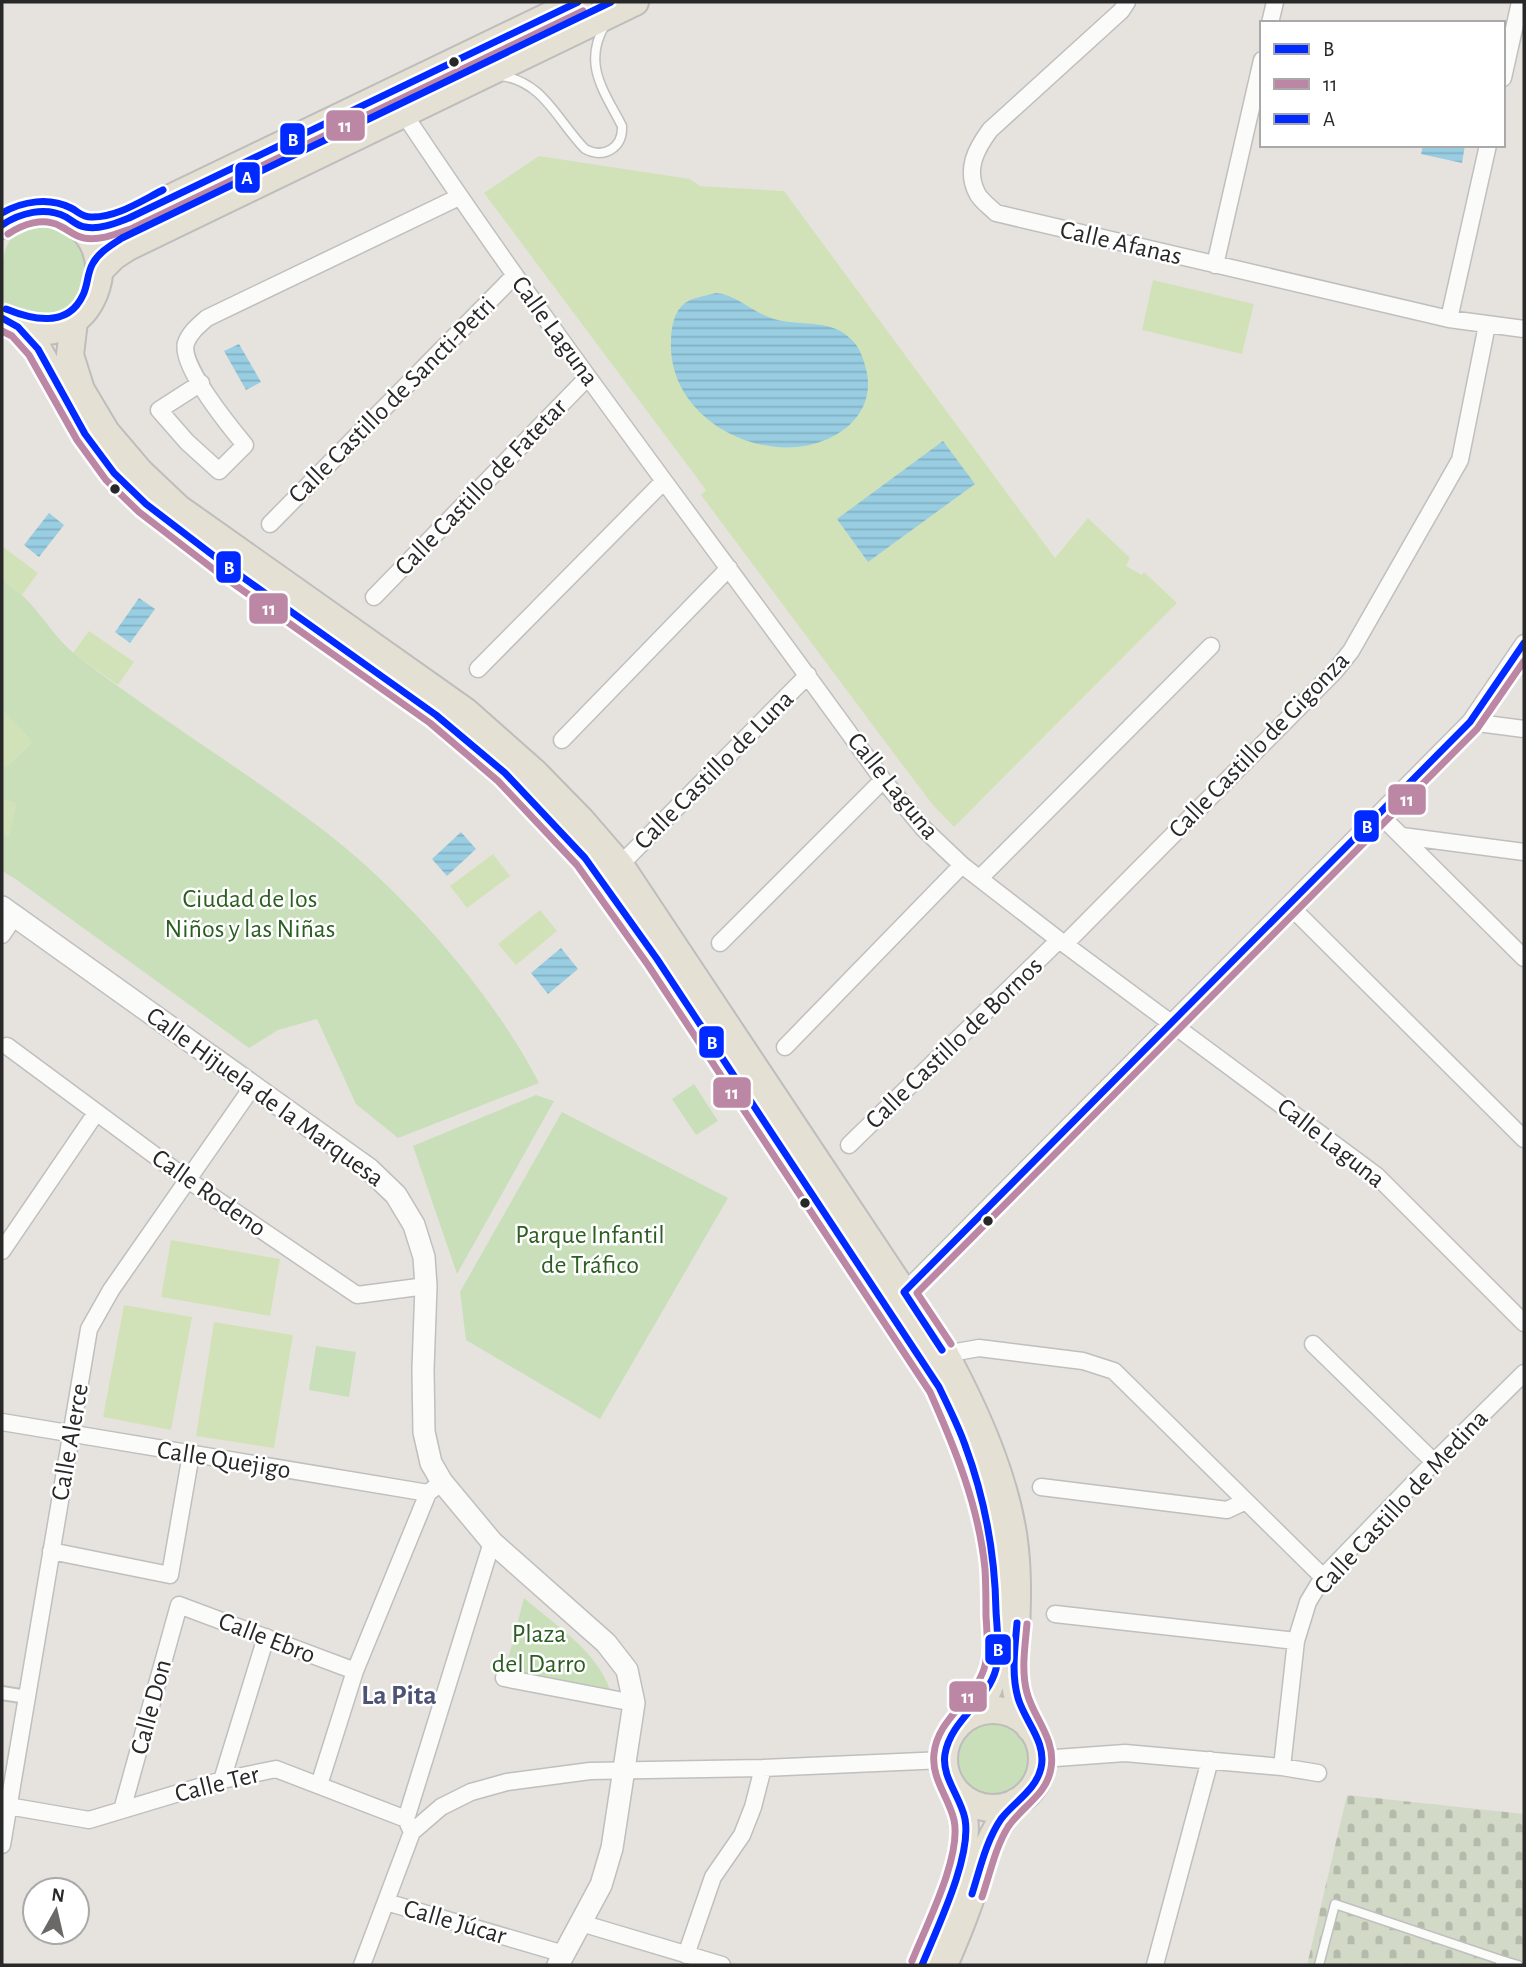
<svg xmlns="http://www.w3.org/2000/svg" width="1526" height="1967" viewBox="0 0 1526 1967" font-family="'Alegreya Sans',sans-serif">
	<style>
		.green { fill: #c8dfba }
		.cemetery { fill: url(#cemetery-stones) }
		.pitch { fill: #d2e2b8 }
		.water { fill: url(#water-rules) }
		.lines { fill: none; stroke-linecap: round; stroke-linejoin: round }
		.service-casing { stroke: #c0bfbf; stroke-width: 11 }
		.pedestrian-casing { stroke: #c0bfbf; stroke-width: 16 }
		.minor-casing { stroke: #c0bfbf; stroke-width: 19 }
		.tertiary-casing { stroke: #c0bfbf; stroke-width: 24 }
		.primary-casing { stroke: #bfbdbc; stroke-width: 30 }
		.service { stroke: #fbfbfa; stroke-width: 8 }
		.pedestrian { stroke: #fbfbfa; stroke-width: 12 }
		.minor { stroke: #fbfbfa; stroke-width: 16 }
		.tertiary { stroke: #fbfbfa; stroke-width: 21 }
		.primary { stroke: #e4e0d4; stroke-width: 26 }
		.bus-1-casing { stroke: #fff; stroke-width: 12 }
		.bus-2-casing { stroke: #fff; stroke-width: 12 }
		.bus-3-casing { stroke: #fff; stroke-width: 12 }
		.bus-1 { stroke: #002aff; stroke-width: 7 }
		.bus-2 { stroke: #bc87a5; stroke-width: 7 }
		.bus-3 { stroke: #002aff; stroke-width: 7 }
		.bus-dot { fill: #282828; stroke: #fff; stroke-width: 2.5 }
		.labels { text-anchor: middle; dominant-baseline: central; stroke-width: 5; stroke-linejoin: round; paint-order: stroke }
		.street-label { font-size: 26px; fill: #282828; stroke: #fff }
		.park-label { font-size: 26px; fill: #2b5e20; stroke: #fff }
		.neighbourhood-label { font-size: 28px; font-weight: bold; fill: #4d5375; stroke: #fff }
		.line-badge { stroke: #fff; stroke-width: 2.5 }
		.badge-label { font-size: 19px; text-anchor: middle; font-weight: bold; fill: #fff }
	</style>
	<defs>
		<pattern id="cemetery-stones" width="16" height="16" patternUnits="userSpaceOnUse" patternTransform="scale(1.75)"><rect width="16" height="16" fill="#d2dac7"/><path d="M2 7V4a2 2 0 0 1 4 0v3zM10 15v-3a2 2 0 0 1 4 0v3z" fill="#b4bbab"/></pattern>
		<pattern id="water-rules" width="6" height="5" patternUnits="userSpaceOnUse" patternTransform="scale(1.75)"><rect width="6" height="5" fill="#98cde2"/><path d="M0 2.5h6" fill="none" stroke="#83b0c2"/></pattern>
	</defs>
	<rect width="100%" height="100%" fill="#e6e3de"/>
	<!-- green -->
	<path class="green" d="M38,222c31,4 35,15 50,39 -2,11 -3,29 -9,38 -18,27 -60,24 -77,-1 0,-41 -2,-64 36,-76z
		M2,580c7,5 15,10 21,16 19,18 32,43 53,59 80,62 167,114 247,175 80,61 170,163 216,253l-141,55 -42,-34 -39,-85 -39,11 -29,18 -232,-168 -15,-9z
		M694,1084l24,37 -22,14 -24,-36z
		M536,1095l18,6 -97,173 -44,-128z
		M562,1112l166,86 -128,221 -134,-79 -6,-48z
		M316,1346l40,6 -7,45 -40,-7z
		M524,1598c31,27 73,53 86,92l-105,-19z
		M954 1759a39 39 0 1 1 78 0a39 39 0 1 1-78 0Z"/>
	<!-- cemetery -->
	<path class="cemetery" d="M1347,1795l177,19v151h-217z"/>
	<!-- pitch -->
	<path class="pitch" d="M539,156l151,23 10,7 84,5 271,367 33,-40 42,40 -4,8 16,9 2,-3 33,31 -223,224 -21,-22 -35,-46 -197,-264 5,-5 -222,-297z
		M1153,280l101,24 -12,50 -100,-24z
		M2,546l36,27 -16,22 -20,-15z
		M89,631l45,31 -16,23 -45,-32z
		M2,709l31,33 -27,26 -4,-4z
		M2,799l15,4 -8,33 -7,-1z
		M493,854l17,22 -43,32 -17,-22z
		M540,910l17,21 -41,34 -18,-21z
		M171,1240l109,19 -10,57 -109,-19z
		M124,1305l68,12 -21,113 -68,-13z
		M214,1322l79,13 -19,113 -78,-12z"/>
	<!-- water -->
	<path class="water" d="M1423,145h42l-3,18 -41,-9z
		M716,293c23,2 38,22 62,27 25,6 54,-1 74,20 9,9 12,21 15,33 8,43 -31,71 -71,74 -61,5 -128,-40 -125,-106 0,-13 3,-30 14,-38 9,-6 20,-7 31,-10z
		M239,344l22,38 -15,8 -22,-39z
		M943,441l32,43 -107,78 -31,-43z
		M49,513l15,12 -25,32 -15,-12z
		M139,598l16,11 -25,34 -15,-11z
		M461,832l15,17 -29,27 -15,-17z
		M561,948l17,21 -30,25 -17,-21z"/>
	<g class="lines">
		<!-- service casing -->
		<g class="service-casing">
			<path id="service" d="M500,76c43,4 58,46 85,73 19,10 38,-1 37,-23 -18,-35 -40,-62 -17,-101
				M1319,1965l16,-61 166,56
				M1500,1965l1,-5 17,5"/>
		</g>
		<!-- pedestrian casing -->
		<g class="pedestrian-casing">
			<path id="pedestrian" d="M2,1693l25,4"/>
		</g>
		<!-- minor casing -->
		<g class="minor-casing">
			<path id="minor" d="M1127,2l-6,9 -131,119c-14,19 -25,39 -13,63 3,7 13,14 19,20l453,106 75,10
				M1270,23l5,-21
				M1503,78l17,-76
				M404,114c151,227 319,443 479,666l40,48 39,37 97,75 318,236 147,147
				M1215,265l47,-205
				M1449,319l39,-174
				M201,383l-42,27 28,32 32,29 26,-26c-15,-18 -66,-80 -59,-102 4,-11 13,-18 21,-25l252,-121
				M270,524l245,-249
				M374,597l214,-220
				M478,669l186,-188
				M1470,722l54,7
				M562,740l167,-172
				M1379,814l145,144
				M1402,836l122,16
				M620,865l188,-190
				M980,878l231,-232
				M1289,905l235,234
				M2,935l13,-19
				M720,943l163,-163
				M1065,944l270,-273 16,-20 109,-191 27,-135
				M7,1046l181,134 169,115 69,-9
				M785,1047l177,-182
				M849,1145l210,-205
				M2,1251l94,-138
				M904,1292l566,-570 54,-79
				M1313,1344l121,118
				M945,1354l34,-6 104,13 31,10 209,206
				M2,1422l426,71 14,-11
				M1041,1487l186,23 19,-9
				M51,1551l119,24 21,-121
				M1055,1614l241,27
				M504,1678l130,25
				M1042,1759l83,-6 157,14 36,6
				M1282,1767l14,-126 12,-39 15,-25 111,-115 90,-89
				M222,1780l44,-143
				M319,1785l36,-114 73,-178
				M8,1806l81,14 133,-40 54,-11 130,50 6,13
				M122,1810l57,-205 176,66
				M406,1819l86,-277
				M2,1845l87,-516 22,-39 142,-204
				M386,1902l178,52
				M581,1923l141,42
				M686,1955l27,-78 29,-42 11,-28 10,-39
				M362,1965l50,-133 29,-25 30,-15 36,-10 83,-11 173,-3 181,-8
				M1155,1965l55,-205"/>
		</g>
		<!-- tertiary casing -->
		<g class="tertiary-casing">
			<path id="tertiary" d="M2,907l367,262 27,26 18,30 10,32 2,29 -3,83 1,63 7,31 11,19 50,60 114,101 21,27 7,33 -22,145 -11,37 -43,80"/>
		</g>
		<!-- primary casing -->
		<g class="primary-casing">
			<path id="primary" d="M2,225c15,-12 37,-17 55,-11 81,28 33,146 -43,111
				M80,227l27,-1 22,-8 449,-216
				M100,270l14,-14 14,-9 507,-245
				M74,321l-4,34 11,35 25,42 34,40 38,36 287,203 70,62 46,47 39,45 325,489c31,58 63,128 70,195 3,28 2,56 1,85 -1,20 -4,45 2,64 2,10 8,20 12,30
				M18,327l20,22 47,85 29,39 32,31 81,62 209,149 69,58 80,85 72,101 282,428c38,84 61,155 58,249 -1,19 -1,40 -11,58 -5,8 -14,17 -20,24
				M944 1759a49 49 0 1 1 98 0a49 49 0 1 1-98 0Z
				M922,1965c16,-38 49,-105 42,-147 -1,-10 -8,-21 -12,-31
				M944,1965c10,-23 20,-47 28,-71 13,-37 16,-61 44,-92"/>
		</g>
		<!-- service -->
		<use href="#service" class="service"/>
		<!-- pedestrian -->
		<use href="#pedestrian" class="pedestrian"/>
		<!-- minor -->
		<use href="#minor" class="minor"/>
		<!-- tertiary -->
		<use href="#tertiary" class="tertiary"/>
		<!-- primary -->
		<use href="#primary" class="primary"/>
		<!-- bus-1 casing -->
		<g class="bus-1-casing">
			<path id="bus-1" d="M2,225c18,-12 43,-19 64,-8 7,4 11,9 19,10 15,3 31,-4 44,-9l449,-216
				M2,318l16,9 20,22 47,85 29,39 32,31 81,62 209,149 69,58 80,85 72,101 282,428c9,19 19,38 26,58 20,54 30,109 31,166 1,18 4,41 0,58 -9,34 -45,50 -51,85 -4,23 16,43 20,65 7,38 -28,109 -43,146
				M942,1350l-38,-58 566,-570 54,-79
				M972,1894c8,-25 14,-53 29,-75 13,-17 35,-29 40,-51 6,-26 -16,-46 -23,-70 -7,-24 -3,-50 -1,-75"/>
		</g>
		<!-- bus-2 casing -->
		<g class="bus-2-casing">
			<path id="bus-2" d="M8,234c15,-10 35,-17 52,-8 9,4 14,10 24,12 17,3 34,-5 49,-10l450,-217
				M2,331l10,5 17,19 48,85 29,40 33,32 82,63 209,148 68,58 79,84 71,100 282,427c25,56 49,115 55,177 1,16 1,32 1,47 1,16 3,38 -2,53 -11,33 -47,50 -50,85 -3,24 15,44 20,66 8,36 -28,106 -42,141
				M951,1344l-34,-51 560,-564 47,-68
				M982,1897c8,-23 13,-49 26,-70 14,-21 39,-32 43,-59 5,-29 -17,-49 -24,-75 -6,-22 -2,-47 0,-69"/>
		</g>
		<!-- bus-3 casing -->
		<g class="bus-3-casing">
			<path id="bus-3" d="M2,213c21,-12 47,-16 69,-5 8,4 11,9 20,9 25,1 50,-16 72,-27
				M6,309c27,11 62,19 77,-14 5,-10 4,-22 10,-32 6,-11 19,-18 29,-25l489,-236"/>
		</g>
		<!-- bus-1 -->
		<use href="#bus-1" class="bus-1"/>
		<!-- bus-2 -->
		<use href="#bus-2" class="bus-2"/>
		<!-- bus-3 -->
		<use href="#bus-3" class="bus-3"/>
	</g>
	<!-- markers -->
	<g class="bus-dot">
		<circle cx="454" cy="62" r="6"/>
		<circle cx="115" cy="489" r="6"/>
		<circle cx="805" cy="1203" r="6"/>
		<circle cx="988" cy="1221" r="6"/>
	</g>
	<g class="labels">
		<!-- street labels -->
		<g class="street-label">
			<text transform="translate(1121 243) rotate(13)">Calle Afanas</text>
			<text transform="translate(555 331) rotate(54)">Calle Laguna</text>
			<text transform="translate(392 400) rotate(-45)">Calle Castillo de Sancti-Petri</text>
			<text transform="translate(481 487) rotate(-46)">Calle Castillo de Fatetar</text>
			<text transform="translate(1259 745) rotate(-46)">Calle Castillo de Gigonza</text>
			<text transform="translate(714 770) rotate(-45)">Calle Castillo de Luna</text>
			<text transform="translate(893 786) rotate(51)">Calle Laguna</text>
			<text transform="translate(954 1043) rotate(-44)">Calle Castillo de Bornos</text>
			<text transform="translate(265 1097) rotate(36)">Calle Hijuela de la Marquesa</text>
			<text transform="translate(1331 1143) rotate(38)">Calle Laguna</text>
			<text transform="translate(209 1193) rotate(35)">Calle Rodeno</text>
			<text transform="translate(70 1442) rotate(-80)">Calle Alerce</text>
			<text transform="translate(224 1460) rotate(9)">Calle Quejigo</text>
			<text transform="translate(1401 1502) rotate(-47)">Calle Castillo de Medina</text>
			<text transform="translate(267 1638) rotate(21)">Calle Ebro</text>
			<text transform="translate(151 1707) rotate(-75)">Calle Don</text>
			<text transform="translate(217 1784) rotate(-14)">Calle Ter</text>
			<text transform="translate(455 1922) rotate(16)">Calle Júcar</text>
		</g>
		<!-- park labels -->
		<g class="park-label">
			<text x="250" y="899">Ciudad de los<tspan x="250" dy="30">Niños y las Niñas</tspan></text>
			<text x="590" y="1235">Parque Infantil<tspan x="590" dy="30">de Tráfico</tspan></text>
			<text x="539" y="1634">Plaza<tspan x="539" dy="30">del Darro</tspan></text>
		</g>
		<!-- neighbourhood labels -->
		<g class="neighbourhood-label">
			<text x="399" y="1696">La Pita</text>
		</g>
	</g>
	<g class="line-badge">
		<rect x="325" y="109" width="41" height="33" rx="7" fill="#bc87a5"/>
		<rect x="279" y="122" width="27" height="34" rx="7" fill="#002aff"/>
		<rect x="234" y="161" width="27" height="33" rx="7" fill="#002aff"/>
		<rect x="215" y="550" width="27" height="34" rx="7" fill="#002aff"/>
		<rect x="248" y="592" width="41" height="33" rx="7" fill="#bc87a5"/>
		<rect x="1387" y="783" width="40" height="33" rx="7" fill="#bc87a5"/>
		<rect x="1353" y="809" width="27" height="34" rx="7" fill="#002aff"/>
		<rect x="698" y="1025" width="27" height="34" rx="7" fill="#002aff"/>
		<rect x="712" y="1076" width="40" height="33" rx="7" fill="#bc87a5"/>
		<rect x="984" y="1633" width="28" height="33" rx="7" fill="#002aff"/>
		<rect x="948" y="1680" width="40" height="33" rx="7" fill="#bc87a5"/>
	</g>
	<g class="badge-label">
		<text x="345" y="132">11</text>
		<text x="293" y="146">B</text>
		<text x="247" y="184">A</text>
		<text x="229" y="574">B</text>
		<text x="269" y="615">11</text>
		<text x="1407" y="806">11</text>
		<text x="1367" y="833">B</text>
		<text x="712" y="1049">B</text>
		<text x="732" y="1099">11</text>
		<text x="998" y="1656">B</text>
		<text x="968" y="1703">11</text>
	</g>
	<!-- border -->
	<rect width="1526" height="1967" fill="none" stroke="#282828" stroke-width="7"/>
	<!-- legend -->
	<rect x="1260" y="21" width="245" height="126" fill="#ffffff" stroke="#a9a9a9" stroke-width="2"/>
	<rect x="1274" y="44" width="35" height="10" fill="#002aff" stroke="#a9a9a9" stroke-width="2"/>
	<text x="1323" y="56" font-size="21" fill="#282828">B</text>
	<rect x="1274" y="79" width="35" height="10" fill="#bc87a5" stroke="#a9a9a9" stroke-width="2"/>
	<text x="1323" y="91" font-size="21" fill="#282828">11</text>
	<rect x="1274" y="114" width="35" height="10" fill="#002aff" stroke="#a9a9a9" stroke-width="2"/>
	<text x="1323" y="126" font-size="21" fill="#282828">A</text>
	<!-- north arrow -->
	<g transform="translate(56 1911) rotate(8)"><circle r="33" fill="#ffffff" stroke="#a9a9a9" stroke-width="2"/>
	<path d="M0-5L12 26L0 18L-12 26Z" fill="#6a6968"/>
	<text y="-10" font-size="19" font-weight="bold" text-anchor="middle" fill="#282828">N</text>
	</g>
</svg>
